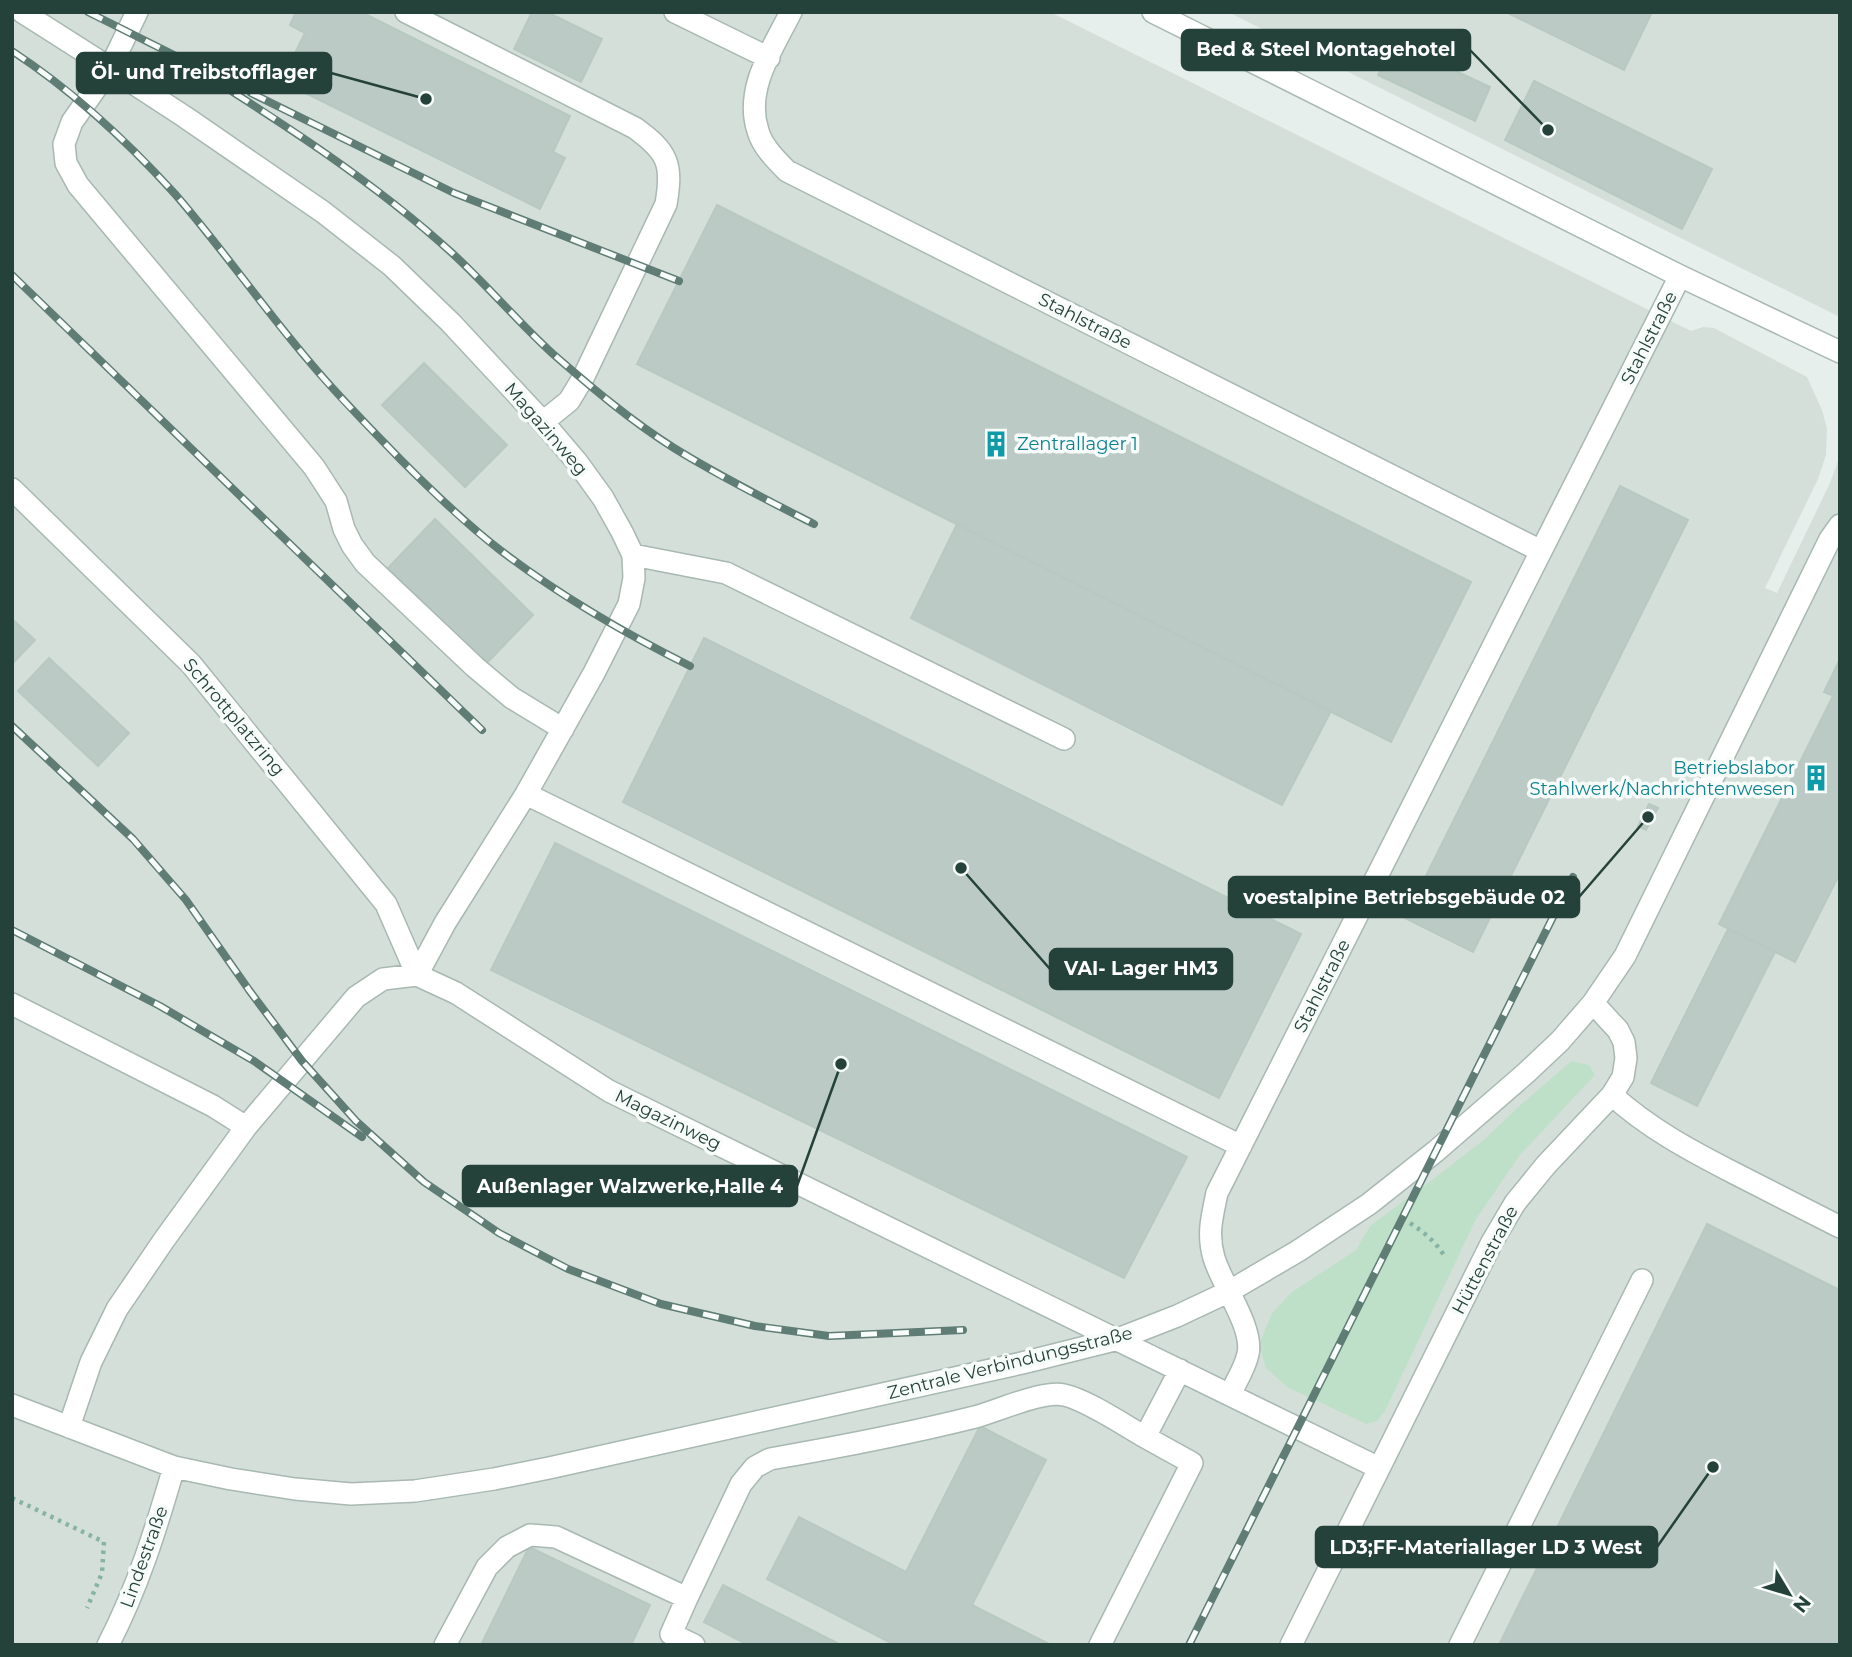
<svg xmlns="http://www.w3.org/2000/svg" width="1852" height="1657" viewBox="0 0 1852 1657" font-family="Montserrat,sans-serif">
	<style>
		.built { fill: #d4dfda }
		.green { fill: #bfe0c8 }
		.building { fill: #bbcac4; stroke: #b8c9c2; stroke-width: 2 }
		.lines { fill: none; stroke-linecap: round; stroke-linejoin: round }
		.minor-casing { stroke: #a8b8b2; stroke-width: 24 }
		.path { stroke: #86b3a5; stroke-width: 4.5; stroke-dasharray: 3.5 5; stroke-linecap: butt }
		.minor { stroke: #fff; stroke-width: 21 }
		.rail-casing { stroke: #5f7d75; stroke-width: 8 }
		.rail { stroke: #f7fbf9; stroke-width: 5; stroke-dasharray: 16; stroke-linecap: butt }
		.labels { text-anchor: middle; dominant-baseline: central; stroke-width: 7; stroke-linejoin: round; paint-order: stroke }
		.street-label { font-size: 18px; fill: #24423a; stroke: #f7fbf9 }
		.culture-label { font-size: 18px; fill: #0d838f; stroke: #f7fbf9; text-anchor: start }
		.leader { fill: none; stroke: #24423a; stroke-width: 2.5 }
		.callout-dot { fill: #24423a; stroke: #f7fbf9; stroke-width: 2.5 }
		.callout { fill: #24423a; stroke: #24423a; stroke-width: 2.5 }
		.callout-label { font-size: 19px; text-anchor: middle; font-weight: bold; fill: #fff }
	</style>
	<rect width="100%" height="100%" fill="#e6efeb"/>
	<!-- built -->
	<path class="built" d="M12,12h1038l641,319 12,-4 11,1 93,49 15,33 5,19 -1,26 -8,24 -53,109 12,5 53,-110 9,-25 1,-10v1197h-1828z
		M1228,12h612v305l-101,-50z"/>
	<!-- green -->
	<path class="green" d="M1571,1061l18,4 6,10 -75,80 -44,64 -91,192 -8,10 -11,3 -79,-37 -21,-19 -7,-24 13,-31 20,-21 64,-42 14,-24 66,-49 50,-39 30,-29z"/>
	<!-- building -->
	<path class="building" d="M296,12h65l209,104 -17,36 12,6 -25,51 -259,-128 24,-48 -15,-8z
		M532,12h15l55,27 -21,43 -67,-33z
		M1506,12h146l-28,58z
		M1394,42l96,45 -15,34 -97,-46z
		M1534,81l178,88 -30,60 -177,-89z
		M717,205l754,377 -80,160 -754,-378z
		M424,363l83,82 -42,42 -83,-82z
		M1620,486l68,34 -215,432 -68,-34z
		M435,519l98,96 -47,49 -98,-96z
		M957,524l374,187 -49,94 -371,-187z
		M12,619l23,21 -23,24z
		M704,638l597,296 -82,164 -596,-296z
		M49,658l80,75 -31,33 -80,-75z
		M1840,659v18l-9,18 -7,-3z
		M1840,682v191l-45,89 -76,-38z
		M1649,804l9,4 -12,22 -8,-4z
		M555,843l632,314 -63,121 -633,-308z
		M1728,929l47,23 -78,154 -46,-23z
		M1707,1224l133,66v355h-341z
		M980,1426l66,34 -74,145 79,40h-156l-128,-66 32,-62 107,55z
		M529,1547l121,58 -19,40h-150z
		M723,1585l118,60h-93l-44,-23z"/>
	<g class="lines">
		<!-- minor casing -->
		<g class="minor-casing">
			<path id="minor" d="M22,12l88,56 -38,54 -8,22 2,19 12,22 236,282 22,34 8,28 8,16 13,18 110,104 37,31 51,31
				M137,12l-27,56 75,49 138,95 69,54 59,57 92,99 34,40 26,36 19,34 11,23 1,23 -5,26 -35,69 -68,121 -81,129 -28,52
				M406,12l229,116c33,24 38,36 31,76l-83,174 -14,23 -26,21
				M675,12l94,46
				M791,12c-18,36 -47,77 -33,119 4,15 18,29 29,40l754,380
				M1153,12l527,264 160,76
				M12,489l179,175 195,240 31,71
				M633,555l93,18 338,166
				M526,794l715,352
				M12,1004l201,102 33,21
				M1612,1095c36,33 79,56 122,78 36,18 71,36 106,54
				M1230,1394c6,-12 15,-26 18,-40 6,-26 -26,-69 -34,-96 -7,-24 -2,-41 3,-65l463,-917
				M12,1405l162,62 57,12 64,10 56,5 64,-3 79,-12 55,-11 473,-105 96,-24 59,-23 51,-24 70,-41 71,-47 67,-53 90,-78 34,-32 33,-38 32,-47 205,-417 10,-14
				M69,1427l22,-65 26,-53 47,-69 82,-113 110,-130 27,-18 34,-4 39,18 153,98 770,377
				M687,1598l54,-114 14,-17 15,-8c69,-12 137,-25 205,-42 23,-6 68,-27 89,-22 21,4 60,30 81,42
				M108,1645c30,-58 48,-116 66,-178
				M445,1645l42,-78 20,-20 23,-12 26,2 131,61 -16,36 23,11
				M1100,1645l92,-182 -47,-26 35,-67
				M1291,1645l201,-403 23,-39 31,-38 66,-70 11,-18 3,-19 -2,-16 -6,-12 -25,-27
				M1460,1645l182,-365"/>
		</g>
		<!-- path -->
		<path class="path" d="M1410,1223c15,10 26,19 35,34
			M12,1498l92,44 -2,31 -15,35"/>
		<!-- minor -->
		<use href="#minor" class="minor"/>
		<!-- rail casing -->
		<g class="rail-casing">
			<path id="rail" d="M88,12l100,50
				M12,51c61,40 114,89 163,143 46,53 87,112 133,166 29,35 62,68 94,101 31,31 63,62 98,89 59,45 124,83 190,116
				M181,59c93,59 189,119 271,194 35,32 66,69 101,101 38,33 78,67 121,94 45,28 93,52 140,76
				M251,93l203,100 225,88
				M12,275l470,455
				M12,726l121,113 53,61 63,90 53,71 54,60 68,61 75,51 69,36 93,35 94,22 74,10 134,-6
				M12,930l148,76 94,55 108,76
				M1189,1645l384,-768"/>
		</g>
		<!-- rail -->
		<use href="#rail" class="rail"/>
	</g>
	<!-- icons -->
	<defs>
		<g id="building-bare" transform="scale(2.1)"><path d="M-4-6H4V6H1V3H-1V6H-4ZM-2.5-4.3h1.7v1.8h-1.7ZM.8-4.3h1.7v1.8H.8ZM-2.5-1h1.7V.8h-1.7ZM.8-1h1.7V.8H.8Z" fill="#0f9aa8" stroke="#f7fbf9" stroke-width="2.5" paint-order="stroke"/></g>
	</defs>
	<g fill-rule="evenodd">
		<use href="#building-bare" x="996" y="444"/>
		<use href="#building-bare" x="1816" y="778"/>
	</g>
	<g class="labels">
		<!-- street labels -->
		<g class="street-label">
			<text transform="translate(1085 321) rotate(27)">Stahlstraße</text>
			<text transform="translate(1649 338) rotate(-63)">Stahlstraße</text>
			<text transform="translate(546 429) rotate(49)">Magazinweg</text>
			<text transform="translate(234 717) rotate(50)">Schrottplatzring</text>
			<text transform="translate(1322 986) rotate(-63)">Stahlstraße</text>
			<text transform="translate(668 1120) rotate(26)">Magazinweg</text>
			<text transform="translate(1485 1260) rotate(-62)">Hüttenstraße</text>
			<text transform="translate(1010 1363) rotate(-14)">Zentrale Verbindungsstraße</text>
			<text transform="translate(144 1557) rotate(-70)">Lindestraße</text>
		</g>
		<!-- culture labels -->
		<g class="culture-label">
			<text x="1017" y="444">Zentrallager 1</text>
			<text x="1795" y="768" text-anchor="end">Betriebslabor<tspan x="1795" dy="21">Stahlwerk/Nachrichtenwesen</tspan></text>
		</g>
	</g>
	<!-- callouts -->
	<path class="leader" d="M1548 130L1470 50M426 99L331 73M1648 817L1579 897M961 868L1050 969M841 1064L797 1186M1713 1467L1657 1547"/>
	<g class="callout-dot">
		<circle cx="1548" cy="130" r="7"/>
		<circle cx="426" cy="99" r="7"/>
		<circle cx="1648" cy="817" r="7"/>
		<circle cx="961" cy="868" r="7"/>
		<circle cx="841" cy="1064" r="7"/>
		<circle cx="1713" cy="1467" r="7"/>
	</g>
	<g class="callout">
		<rect x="1182" y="30" width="288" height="40" rx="7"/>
		<rect x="77" y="53" width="254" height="40" rx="7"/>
		<rect x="1229" y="877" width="350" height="40" rx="7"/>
		<rect x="1050" y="949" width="182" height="40" rx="7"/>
		<rect x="463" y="1166" width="334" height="40" rx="7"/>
		<rect x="1316" y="1527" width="341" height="40" rx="7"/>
	</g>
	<g class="callout-label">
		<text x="1326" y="56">Bed &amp; Steel Montagehotel</text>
		<text x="204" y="79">Öl- und Treibstofflager</text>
		<text x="1404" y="904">voestalpine Betriebsgebäude 02</text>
		<text x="1141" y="975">VAI- Lager HM3</text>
		<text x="630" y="1193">Außenlager Walzwerke,Halle 4</text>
		<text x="1486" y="1554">LD3;FF-Materiallager LD 3 West</text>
	</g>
	<!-- border -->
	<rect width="1852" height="1657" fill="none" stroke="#24423a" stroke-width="28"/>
	<!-- north arrow -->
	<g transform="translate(1789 1594) rotate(128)" stroke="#f7fbf9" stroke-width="5" paint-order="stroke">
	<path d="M0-5L12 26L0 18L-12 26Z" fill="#24423a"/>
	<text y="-10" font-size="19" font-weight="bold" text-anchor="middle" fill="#24423a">N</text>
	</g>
</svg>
